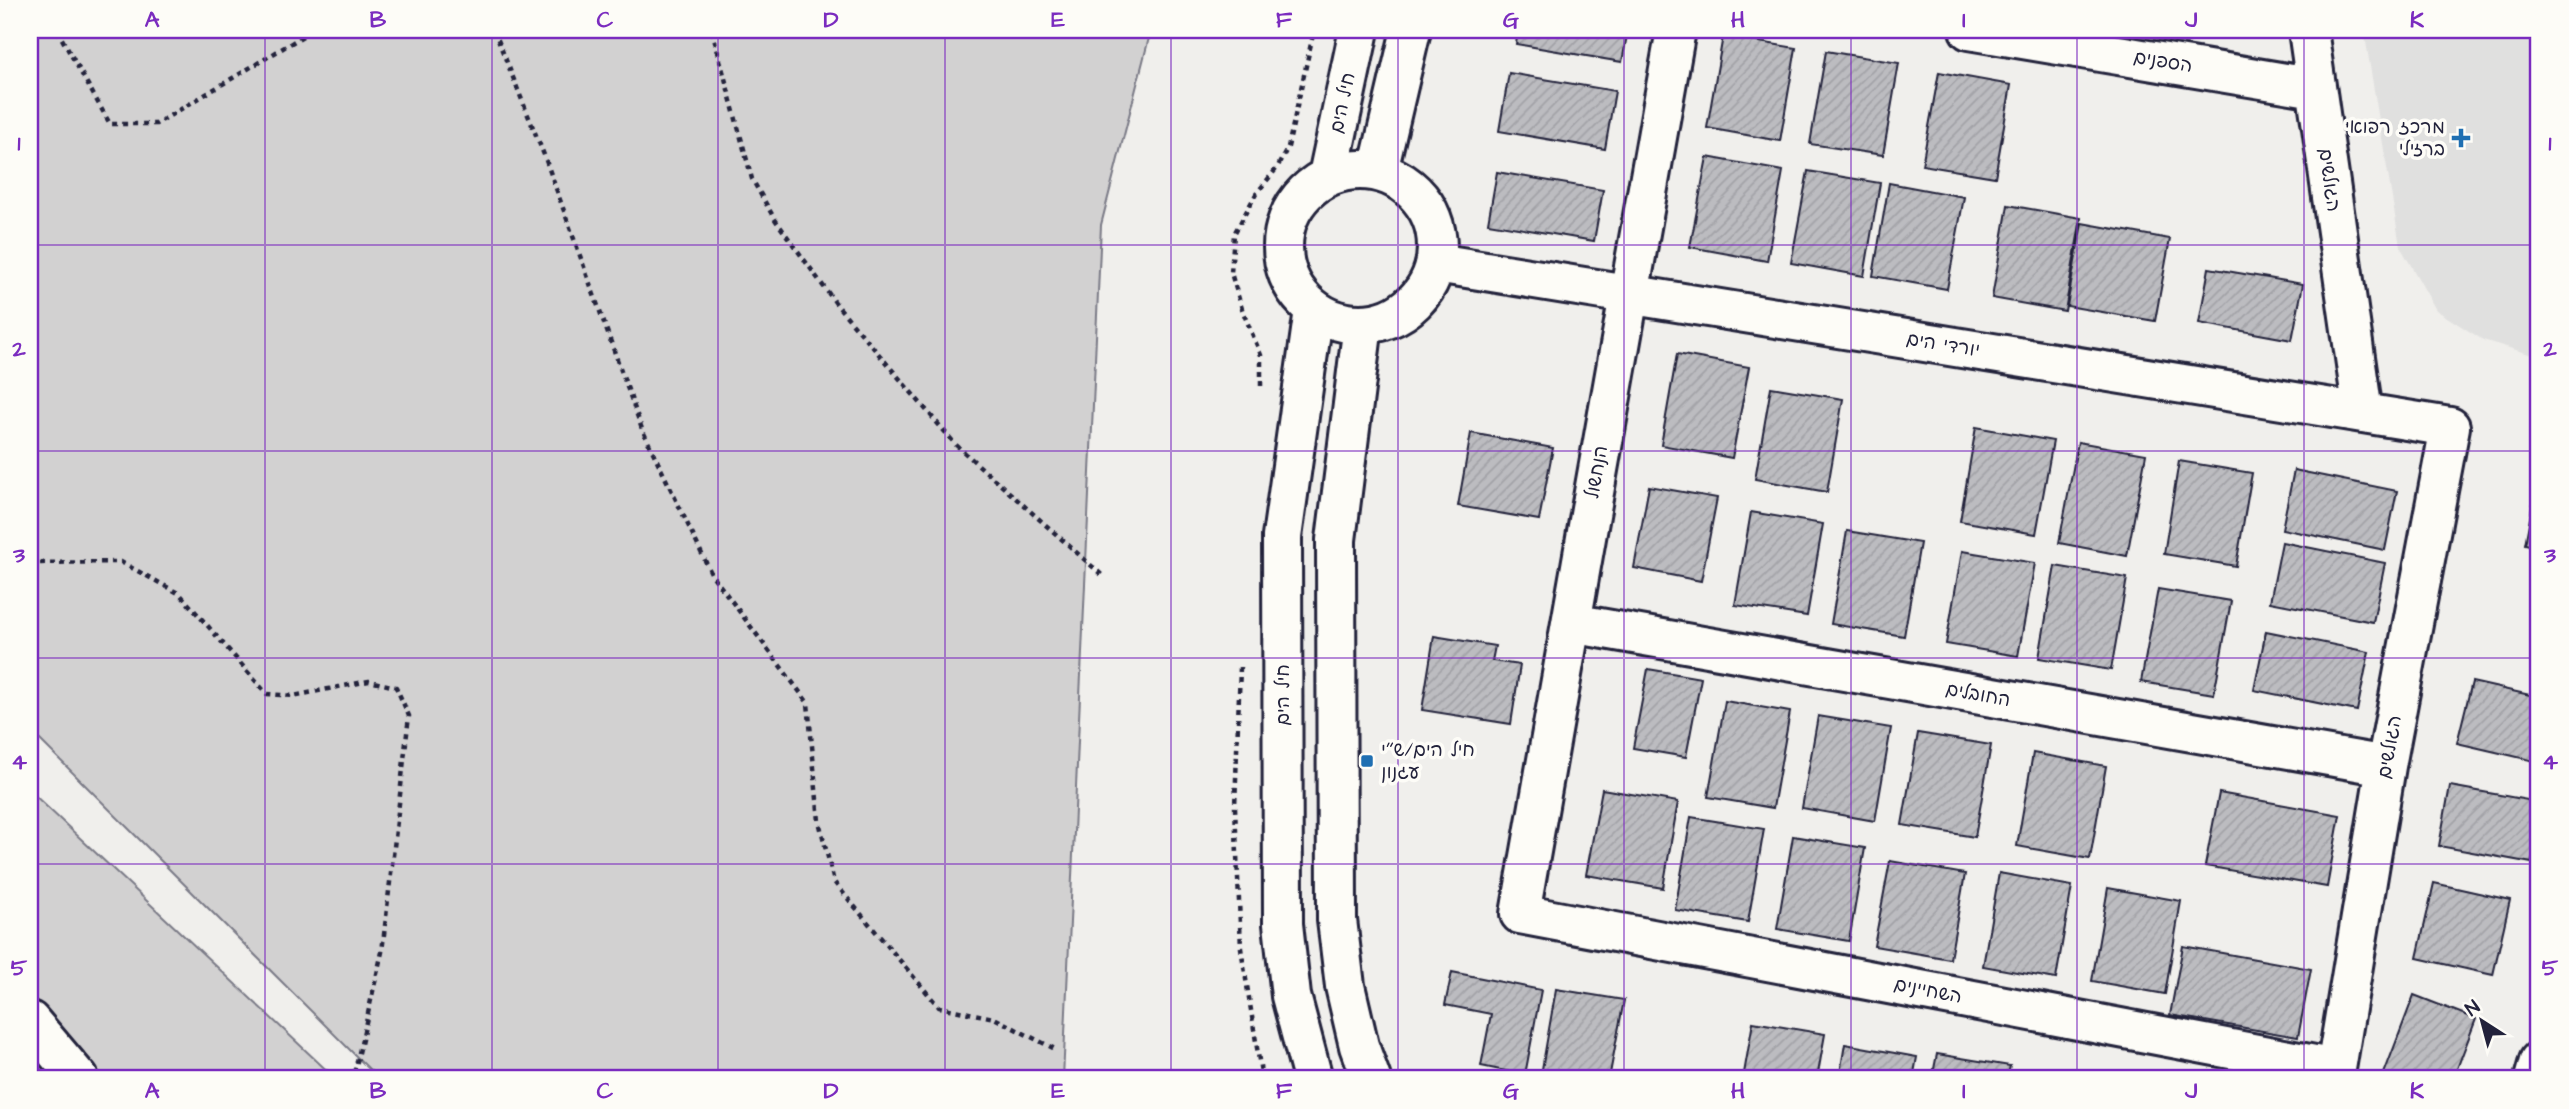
<svg xmlns="http://www.w3.org/2000/svg" width="2569" height="1109" viewBox="0 0 2569 1109" font-family="'Architects Daughter','Playpen Sans Hebrew',sans-serif">
	<style>
		.built { fill: #e0e0df }
		.green { fill: #d2d1d1; stroke: #7a7a86; stroke-width: 2 }
		.building { fill: url(#building-hatch); stroke: #22223b; stroke-width: 2 }
		.lines { fill: none; stroke-linecap: round; stroke-linejoin: round }
		.minor-casing { stroke: #22223b; stroke-width: 44 }
		.major-casing { stroke: #22223b; stroke-width: 44 }
		.path { stroke: #22223b; stroke-width: 4.5; stroke-dasharray: 5 5; stroke-linecap: butt }
		.minor { stroke: #fdfcf7; stroke-width: 38 }
		.major { stroke: #fdfcf7; stroke-width: 38 }
		.grid { fill: none; stroke: #7b2cbf; stroke-width: 2; stroke-opacity: 0.55 }
		.poi-dot { fill: #1f6fb2; stroke: #fdfcf7; stroke-width: 2.5 }
		.labels { text-anchor: middle; dominant-baseline: central; stroke-width: 7; stroke-linejoin: round; paint-order: stroke }
		.street-label { font-size: 19px; fill: #22223b; stroke: #fdfcf7 }
		.poi-label { font-size: 19px; fill: #22223b; stroke: #fdfcf7; text-anchor: end }
		.neatline { fill: none; stroke: #7b2cbf; stroke-width: 2.5 }
		.grid-label { font-size: 23px; text-anchor: middle; font-weight: bold; fill: #7b2cbf }
	</style>
	<defs>
		<pattern id="building-hatch" width="6" height="6" patternUnits="userSpaceOnUse" patternTransform="scale(1.75)"><rect width="6" height="6" fill="#bcbcc0"/><path d="M-1 1l2-2M0 6l6-6M5 7l2-2" fill="none" stroke="#a1a1a6"/></pattern>
	</defs>
	<rect width="100%" height="100%" fill="#f0efec"/>
	<filter id="ink" filterUnits="userSpaceOnUse"><feTurbulence type="fractalNoise" baseFrequency=".0143" numOctaves="2"/><feDisplacementMap in="SourceGraphic" scale="14" xChannelSelector="R" yChannelSelector="G"/><feConvolveMatrix kernelMatrix="1 2 1 2 8 2 1 2 1" color-interpolation-filters="sRGB"/></filter>
	<g filter="url(#ink)">
		<!-- built -->
		<path class="built" d="M2364,30h175v327l-56,-17 -47,-30 -36,-64z"/>
		<!-- green -->
		<path class="green" d="M30,30h1121l-50,195 -38,854h-684l-349,-349z
			M30,791l306,288h-306z"/>
		<!-- building -->
		<path class="building" d="M1518,30h110l-6,32 -106,-18z
			M1723,36l73,12 -16,93 -73,-13z
			M1826,51l73,12 -16,92 -73,-11z
			M1939,72l72,13 -16,92 -73,-12z
			M1509,73l106,18 -10,58 -106,-18z
			M1707,157l76,14 -16,90 -77,-14z
			M1808,171l72,12 -16,93 -73,-13z
			M1497,172l106,18 -9,51 -106,-18z
			M1889,183l75,14 -17,92 -74,-13z
			M2008,205l73,13 -16,93 -73,-13z
			M2082,223l88,16 -15,82 -88,-15z
			M2209,268l94,16 -11,56 -93,-17z
			M1677,354l72,13 -17,91 -71,-13z
			M1771,387l72,12 -16,93 -72,-13z
			M1976,427l77,14 -17,93 -76,-13z
			M1471,433l82,15 -14,72 -81,-14z
			M2078,442l68,12 -19,102 -68,-13z
			M2179,461l73,12 -16,93 -72,-12z
			M2294,470l103,21 -12,59 -103,-21z
			M2539,472v75l-14,-3z
			M1649,486l68,12 -16,83 -67,-13z
			M1751,512l72,12 -16,92 -72,-11z
			M1847,531l73,12 -16,93 -73,-12z
			M2282,542l103,21 -12,59 -103,-20z
			M1962,551l73,12 -17,93 -72,-12z
			M2055,566l72,12 -16,92 -72,-12z
			M2158,589l73,12 -17,93 -73,-12z
			M2266,631l103,21 -12,59 -103,-21z
			M1434,636l61,10 -3,15 28,4 -9,59 -89,-14z
			M1648,669l53,9 -15,79 -53,-9z
			M2472,682l67,15v65l-82,-19z
			M1725,701l65,11 -17,96 -65,-11z
			M1818,716l73,12 -16,93 -73,-13z
			M1918,733l73,12 -16,92 -73,-12z
			M2033,753l73,13 -16,93 -73,-13z
			M2450,786l89,16v21l-7,40 -93,-17z
			M1602,789l76,13 -15,86 -77,-13z
			M2219,793l121,22 -13,72 -122,-21z
			M1691,817l73,12 -16,93 -73,-12z
			M1793,836l72,12 -16,93 -72,-12z
			M1890,861l75,13 -15,85 -76,-13z
			M1999,873l73,13 -16,93 -73,-13z
			M2434,883l76,17 -17,75 -76,-17z
			M2108,888l73,13 -16,93 -73,-13z
			M2183,946l128,23 -13,68 -128,-22z
			M1452,972l89,18 -16,85 -44,-9 10,-52 -46,-9z
			M1556,989l68,11 -15,79h-47l-21,-4z
			M2414,995l62,24 -23,60h-71z
			M1753,1022l72,12 -8,45h-74z
			M1845,1044l72,13 -4,22h-74z
			M1937,1054l73,12 -3,13h-75z"/>
		<g class="lines">
			<!-- minor casing -->
			<g class="minor-casing">
				<path id="minor" d="M1969,30l347,58
					M2308,30l55,383
					M1436,263c309,50 618,100 927,150l87,14 -64,339 -50,303 -816,-155c51,-295 104,-589 156,-884
					M1571,623l815,143
					M30,1021l49,58
					M2534,1079l5,-18"/>
			</g>
			<!-- major casing -->
			<g class="major-casing">
				<path id="major" d="M1283 247a77 77 0 1 1 154 0a77 77 0 1 1-154 0Z
					M1378,171l33,-141
					M1328,176l31,-146
					M1363,324l-27,216 1,380 8,66 14,60 12,33
					M1313,1079l-22,-83 -8,-72 -1,-387 32,-227"/>
			</g>
			<!-- path -->
			<path class="path" d="M57,30l53,94h46l157,-94
				M494,30l50,125 98,274 70,146 96,128 11,118 15,61 105,125 55,11 63,32
				M712,30l40,149 22,39 63,87 119,140 147,131
				M1261,386v-31l-18,-43 -12,-39 3,-39 22,-40 21,-26 11,-21 26,-117
				M30,563l91,-1 59,32 87,100 26,2 76,-15 27,6 13,29 -27,236 -29,127
				M1240,667l-5,140 6,141 21,131"/>
			<!-- minor -->
			<use href="#minor" class="minor"/>
			<!-- major -->
			<use href="#major" class="major"/>
		</g>
	</g>
	<!-- grid -->
	<path class="grid" d="M265,30v1049M492,30v1049M718,30v1049M945,30v1049M1171,30v1049M1398,30v1049M1624,30v1049M1851,30v1049M2077,30v1049M2304,30v1049M30,245h2509M30,451h2509M30,658h2509M30,864h2509"/>
	<!-- markers -->
	<g class="poi-dot">
		<path d="M2457.5 127.5h7v7h7v7h-7v7h-7v-7h-7v-7h7z"/>
		<rect x="1360" y="754" width="14" height="14" rx="3.5"/>
	</g>
	<g class="labels">
		<!-- street labels -->
		<g class="street-label">
			<text transform="translate(2163 62) rotate(9)">הספנים</text>
			<text transform="translate(1343 103) rotate(-78)">חיל הים</text>
			<text transform="translate(2329 180) rotate(82)">הגולשים</text>
			<text transform="translate(1943 345) rotate(9)">יורדי הים</text>
			<text transform="translate(1597 472) rotate(-80)">הנחשול</text>
			<text transform="translate(1283 695) rotate(-90)">חיל הים</text>
			<text transform="translate(1978 695) rotate(10)">החובלים</text>
			<text transform="translate(2390 747) rotate(-80)">הגולשים</text>
			<text transform="translate(1928 991) rotate(11)">השחיינים</text>
		</g>
		<!-- poi labels -->
		<g class="poi-label">
			<text x="2445" y="127">מרכז רפואי<tspan x="2445" dy="22">ברזילי</tspan></text>
			<text x="1381" y="750" text-anchor="start">חיל הים/ש״י<tspan x="1381" dy="22">עגנון</tspan></text>
		</g>
	</g>
	<!-- margin -->
	<rect width="2569" height="1109" fill="none" stroke="#fdfcf7" stroke-width="77"/>
	<!-- north arrow -->
	<g transform="translate(2482 1021) rotate(324)" stroke="#fdfcf7" stroke-width="5" paint-order="stroke">
	<path d="M0-5L12 26L0 18L-12 26Z" fill="#22223b"/>
	<text y="-10" font-size="19" font-weight="bold" text-anchor="middle" fill="#22223b">N</text>
	</g>
	<rect x="38" y="38" width="2492" height="1032" class="neatline"/>
	<g class="grid-label">
		<text x="152" y="27">A</text>
		<text x="378" y="27">B</text>
		<text x="605" y="27">C</text>
		<text x="831" y="27">D</text>
		<text x="1058" y="27">E</text>
		<text x="1284" y="27">F</text>
		<text x="1511" y="27">G</text>
		<text x="1738" y="27">H</text>
		<text x="1964" y="27">I</text>
		<text x="2191" y="27">J</text>
		<text x="2417" y="27">K</text>
		<text x="19" y="150">1</text>
		<text x="2550" y="150">1</text>
		<text x="19" y="356">2</text>
		<text x="2550" y="356">2</text>
		<text x="19" y="562">3</text>
		<text x="2550" y="562">3</text>
		<text x="19" y="769">4</text>
		<text x="2550" y="769">4</text>
		<text x="19" y="975">5</text>
		<text x="2550" y="975">5</text>
		<text x="152" y="1098">A</text>
		<text x="378" y="1098">B</text>
		<text x="605" y="1098">C</text>
		<text x="831" y="1098">D</text>
		<text x="1058" y="1098">E</text>
		<text x="1284" y="1098">F</text>
		<text x="1511" y="1098">G</text>
		<text x="1738" y="1098">H</text>
		<text x="1964" y="1098">I</text>
		<text x="2191" y="1098">J</text>
		<text x="2417" y="1098">K</text>
	</g>
</svg>
